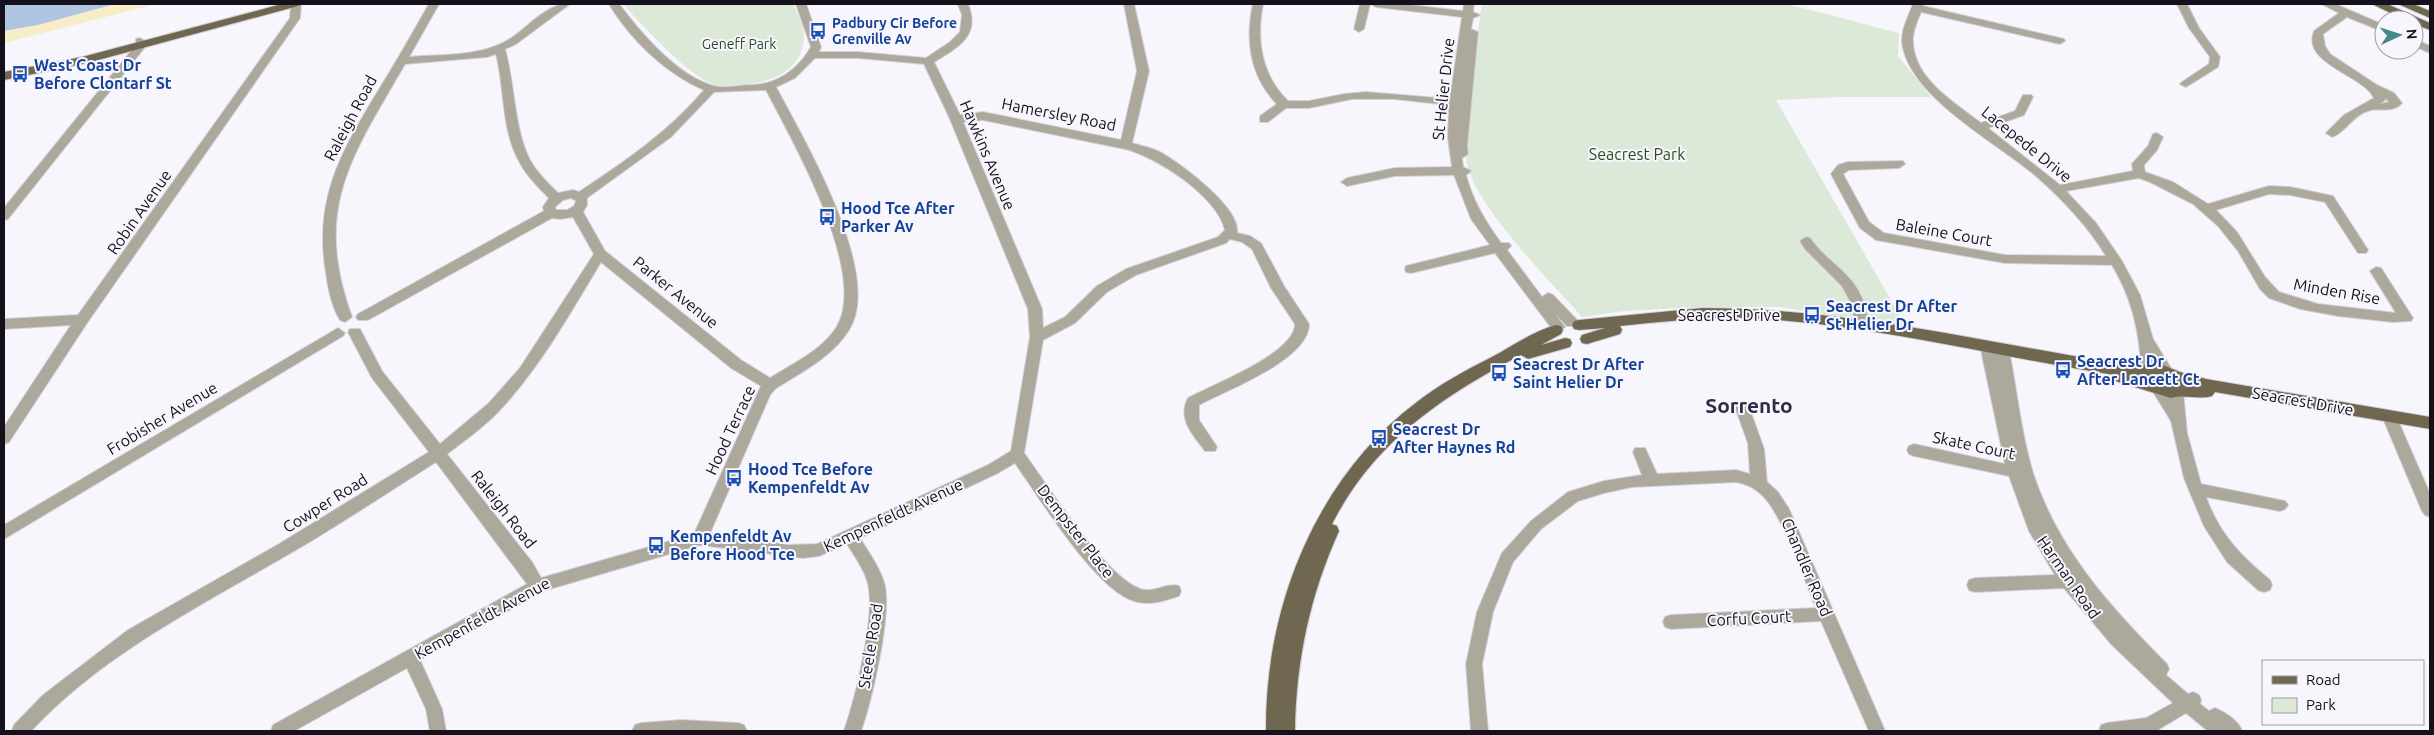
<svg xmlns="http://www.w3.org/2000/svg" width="2434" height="735" viewBox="0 0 2434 735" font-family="Ubuntu,sans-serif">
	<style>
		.green { fill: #dce9d8 }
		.sand { fill: #f7eec8 }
		.water { fill: #b0c5e0 }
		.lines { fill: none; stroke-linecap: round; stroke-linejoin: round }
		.minor-casing { stroke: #d4d1d9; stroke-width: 2 }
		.major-casing { stroke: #d4d1d9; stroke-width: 2 }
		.minor { fill: #aca89b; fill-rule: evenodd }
		.major { fill: #6f674f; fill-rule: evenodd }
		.labels { text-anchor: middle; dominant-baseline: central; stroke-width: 4; stroke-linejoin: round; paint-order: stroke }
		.far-transit-label { font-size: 14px; font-weight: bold; fill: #164399; stroke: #f8f6fd; text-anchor: start }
		.far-park-label { font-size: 14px; fill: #2e4c23; stroke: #f8f6fd }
		.transit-label { font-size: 16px; font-weight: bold; fill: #164399; stroke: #f8f6fd; text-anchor: start }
		.street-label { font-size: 16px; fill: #14111c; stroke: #f8f6fd }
		.park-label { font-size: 16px; fill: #2e4c23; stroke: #f8f6fd }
		.district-label { font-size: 21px; font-weight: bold; fill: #332a44; stroke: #f8f6fd }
	</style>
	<rect width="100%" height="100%" fill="#f8f6fd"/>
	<!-- green -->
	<path class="green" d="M623,4h170c4,9 12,22 11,32 -1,38 -39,49 -70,49 -6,1 -14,2 -19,0 -26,-8 -73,-60 -92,-81z
		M1482,4h305l112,29 -1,23 33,41h-90l-65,3 130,226 -127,-19h-77l-77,4 -43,6c-30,-34 -108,-112 -115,-154 -6,-44 9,-114 15,-159z"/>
	<!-- sand -->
	<path class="sand" d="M115,4h42l-153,39v-12l34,-6z"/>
	<!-- water -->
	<path class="water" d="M4,4h111l-77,21 -34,6z"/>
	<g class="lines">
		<!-- minor casing -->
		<g class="minor-casing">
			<path id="minor" d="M291,4h10l-1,14 -213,305 -78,119 -5,2v-17l67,-102 -67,4v-10l74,-4 212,-297z
				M429,4h10l-30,53c33,-3 70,0 99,-17 19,-11 39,-38 62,-36l-54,40 -11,5c10,35 9,80 25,111 7,13 18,23 28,33l15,-3 6,2c45,-30 90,-60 125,-102 -38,-16 -74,-51 -95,-86h10c22,29 58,72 95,82 12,3 26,-1 38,-1 26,-1 46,-16 59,-38l-15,-43h10l15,43 -2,5h39l68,6 24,-16 10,-10 2,-17 -4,-11h10c13,32 -10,43 -34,58l26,53 23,-3 138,28 16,-69 -13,-67h10l15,67 -17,72c10,3 21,5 30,10 20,12 79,55 75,80l13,3 11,7 23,43 25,38c0,36 -83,66 -110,81v15l18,27 -2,4h-10c-12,-16 -28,-32 -17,-53 23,-13 107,-44 107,-74l-24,-36 -19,-39 -10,-7 -12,-3 -4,4 -90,32 -29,17 -32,31 -32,17 -19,113c24,33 79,120 114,135 13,7 28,-6 41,-2l2,5 -2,5c-15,5 -30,10 -45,5 -39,-12 -95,-104 -119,-138l-17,10 -138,65c9,15 21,31 25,48 6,32 -13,114 -24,145h-17c11,-31 32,-116 24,-147 -3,-14 -13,-27 -21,-40l-28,12 -16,2 -103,-13 -157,46 -123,69 22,49 4,22h-16l-4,-22 -19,-41 -113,63h-23l2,-6 254,-141 -91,-122c-51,32 -101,66 -154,96 -88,51 -181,98 -251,173h-19l2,-6 29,-30 85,-65 151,-86 150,-92 -57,-74 -24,-46 2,-3h10l22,42 58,73 49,-41 31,-35 74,-114 -21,-37 -13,2 -8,-1 -184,102h-10l-2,-3 2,-3 186,-103 -1,-4 6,-9c-11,-11 -22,-22 -29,-35 -19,-32 -15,-74 -24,-109l-9,3 -82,7c-53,92 -93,144 -53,253l-7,5 -5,-2c-8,-13 -12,-31 -14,-47 -13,-76 17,-124 55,-187 17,-27 32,-54 48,-82zM815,58h43l66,6 26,55 78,190 2,28 -19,114 -23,14 -171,79 -29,1 -78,-12 60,-138 5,-6c26,-17 56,-31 74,-59 35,-55 -45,-190 -73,-243l19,-9zM766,90c26,50 104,185 70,238 -15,23 -44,36 -66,50l-29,-18 -136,-109 -22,-39 4,-7v-7l84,-61 43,-45zM983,120l142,29c32,8 92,47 100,81l-7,7 -92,32 -29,17 -32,31 -22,11 -1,-19 -79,-187zM571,198l5,3 -2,5 -7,4h-11l-1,-3 8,-7zM601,262l130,106 30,18 -67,148 -153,44 -9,-16 -85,-108c18,-14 37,-27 53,-44 41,-44 70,-97 101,-148z
				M1253,4h10c-7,35 -2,71 25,97h21l35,-7 22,-2 84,7 12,-82 -86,-10 -5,-3h31l61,7 1,-7h10l-1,8 7,3 -7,3 -2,11 7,3 -11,114 1,8 -6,4 1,9 8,4 -5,4c7,26 19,46 35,68h8l2,3 -4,4 35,47 6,-4 5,2 24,25 2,3 -2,3h-10l-12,-12 10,13 -7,5 -5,-2 -58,-77 -84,20 -5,-1 -1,-3 1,-3 84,-21 -19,-26 -17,-44 -59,1 -48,10 -6,-4 6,-4 48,-10 57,-1 -4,-29 1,-33 -55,-6h-42l-43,9h-23l-18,14h-8v-6l17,-12c-27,-27 -32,-64 -24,-100z
				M1360,4h10l-6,25 -5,3 -5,-3z
				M1913,4h10v2l141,33 1,2 -5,3 -139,-32c-4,10 -9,20 -8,30 1,37 42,61 68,81l34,-12 8,-16h8l2,2 -9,18 -36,13 72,57 73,-14 -1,-7 16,-18 5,-12 4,-1 6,4 -6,13 -13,15 1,7 28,10 35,22 61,-18 21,1 43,9 35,54 -2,3h-8l-33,-51 -35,-7 -21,-1 -53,16 21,22 28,45 14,15 39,12 78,9 -26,-42 6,-4 5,1 30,47 2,3 -2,3 -18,1 -55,-6 -38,-7 -31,-11 -9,-9 -22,-38 -20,-25 -25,-22 -43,-22 -11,-4 -73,13 30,32 26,38 18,34 13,44 19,31 -7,5 -5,-1 -5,-10 -2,10 -5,1 -7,-5c-1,-38 -9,-72 -29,-105l-107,-2 -129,-23 -16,-12 -29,-54 7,-9 10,-3 55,-1 2,3 -6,4 -50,2 -6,4 26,48 15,11 121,22 101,1c-18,-30 -44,-57 -70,-80 -40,-34 -121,-76 -133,-128 -4,-15 5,-30 10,-44z
				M2177,4h10l12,24 21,29 -2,10 -32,20 -6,-3 2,-2 27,-18 1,-7 -21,-29z
				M2322,4h13l49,21v7l-37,-15 -24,17 2,12 5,8 47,31 17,8 8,10c-10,11 -23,4 -34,8 -15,4 -23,22 -36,26l-6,-4 18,-18 30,-17c-10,-23 -73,-34 -60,-67l25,-18zM2385,97l4,5 -9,2 6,-5z
				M140,38l5,3v6l-137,172 -4,1v-12l132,-163v-6z
				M2414,39l16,7v7l-16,-7z
				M1806,237l4,1c21,30 49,35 57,77 1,5 3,9 0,14h-10l-6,-26 -9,-17 -37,-37 -5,-8z
				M338,328l7,5 -2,3 -339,203v-14z
				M1988,342l5,1 2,7 7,-5 7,5c8,41 12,83 24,123 25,77 78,135 134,191l2,5 -3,6 22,19 5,-2 6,3 2,5 -1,4 9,7 6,-3c10,4 24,13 27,23h-34l-22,-18 -30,18h-57l2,-6 6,-2 39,-5 27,-15 -61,-58 -48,-57 -89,4 -6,-2 -2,-5 2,-5 6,-2 80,-3 -26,-44 -20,-55 -95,-20 -5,-2 -2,-4 2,-4 5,-2 91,20 -23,-109 -1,-8z
				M2159,385l5,1 5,9 2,-8h10l2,4 4,42 14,51 84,17 3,4 -3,4 -5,2 -74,-14c14,38 34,58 64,83l2,5 -2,5 -6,2 -6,-2 -31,-28 -23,-36 -20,-48 -13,-57 -19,-31 2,-4z
				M1742,402l5,1 2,4 15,42 3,33 11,10 11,17 96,222h-16l-48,-110 -150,8 -6,-2 -2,-5 2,-5 6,-2 145,-7c-12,-29 -33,-92 -53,-112 -8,-8 -16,-12 -27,-14l-104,5 -28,6 -26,8 -37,28 -28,33 -20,50 -11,52 6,67h-17l-5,-67 11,-52 25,-59 29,-32 37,-29 36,-11 38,-6 -9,-23 2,-4h10l12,26 79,-4 14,4 -2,-31 -13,-36 2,-4z
				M2389,411l5,1 2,4 34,78v23l-5,-2 -3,-4 -40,-95 2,-4z
				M681,720l57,3 6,2 3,6h-115l3,-6 6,-2z"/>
		</g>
		<!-- major casing -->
		<g class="major-casing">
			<path id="major" d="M282,4h18l-2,2 -211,57 -83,17v-8l78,-15z
				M2372,4h15l43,19v7l-16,-6v-4h-9z
				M2398,4h15l17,7v7z
				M1702,308c138,0 275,32 411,55l32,2 15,-1 20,8 26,7 224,38v12l-215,-37 -3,4c-13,4 -27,-2 -41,2l-56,-17 -1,-6c-121,-19 -247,-52 -369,-57 -42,-1 -83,4 -125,8l2,4 -2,4 -33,10 -5,-1 -2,-4 2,-4 23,-7 -26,2 -5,-1 -2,-4 2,-4 5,-1zM2155,374l7,1 9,8v3l-13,-3z
				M1556,325l5,1 2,4 -2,4 -20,11 24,-7 5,1 2,4 -2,4 -42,12 -7,-4c-79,41 -148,88 -189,169l5,2 2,5c-29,64 -43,129 -44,200h-29c-1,-124 50,-253 151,-329 23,-18 49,-32 75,-45 20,-11 42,-26 64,-32z"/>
		</g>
		<!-- minor -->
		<use href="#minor" class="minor"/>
		<!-- major -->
		<use href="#major" class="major"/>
	</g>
	<!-- icons -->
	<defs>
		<g id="bus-bare" transform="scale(1.35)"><path d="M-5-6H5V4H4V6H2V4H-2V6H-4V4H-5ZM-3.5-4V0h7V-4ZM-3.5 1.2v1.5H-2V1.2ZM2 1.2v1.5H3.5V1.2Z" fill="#1a4fb4" stroke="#f8f6fd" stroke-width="2.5" paint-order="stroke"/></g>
	</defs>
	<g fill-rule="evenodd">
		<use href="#bus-bare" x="818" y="31"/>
		<use href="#bus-bare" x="20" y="74"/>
		<use href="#bus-bare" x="827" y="217"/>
		<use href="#bus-bare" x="1812" y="315"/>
		<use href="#bus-bare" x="2063" y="370"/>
		<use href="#bus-bare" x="1499" y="373"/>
		<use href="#bus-bare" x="1379" y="438"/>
		<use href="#bus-bare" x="734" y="478"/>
		<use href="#bus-bare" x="656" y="545"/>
	</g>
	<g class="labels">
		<!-- far-transit labels -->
		<g class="far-transit-label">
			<text x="832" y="23">Padbury Cir Before<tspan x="832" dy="16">Grenville Av</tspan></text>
		</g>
		<!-- far-park labels -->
		<g class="far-park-label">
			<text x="739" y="44">Geneff Park</text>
		</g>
		<!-- transit labels -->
		<g class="transit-label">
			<text x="34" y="65">West Coast Dr<tspan x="34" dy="18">Before Clontarf St</tspan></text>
			<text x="841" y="208">Hood Tce After<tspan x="841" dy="18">Parker Av</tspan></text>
			<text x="1826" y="306">Seacrest Dr After<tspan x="1826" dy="18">St Helier Dr</tspan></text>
			<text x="2077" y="361">Seacrest Dr<tspan x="2077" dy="18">After Lancett Ct</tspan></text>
			<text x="1513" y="364">Seacrest Dr After<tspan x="1513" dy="18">Saint Helier Dr</tspan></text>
			<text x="1393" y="429">Seacrest Dr<tspan x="1393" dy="18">After Haynes Rd</tspan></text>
			<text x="748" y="469">Hood Tce Before<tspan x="748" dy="18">Kempenfeldt Av</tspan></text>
			<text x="670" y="536">Kempenfeldt Av<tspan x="670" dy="18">Before Hood Tce</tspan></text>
		</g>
		<!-- street labels -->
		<g class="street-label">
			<text transform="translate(1443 89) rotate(-84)">St Helier Drive</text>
			<text transform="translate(1059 114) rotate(11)">Hamersley Road</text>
			<text transform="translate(350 118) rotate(-62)">Raleigh Road</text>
			<text transform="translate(2027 144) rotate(39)">Lacepede Drive</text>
			<text transform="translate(988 155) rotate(67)">Hawkins Avenue</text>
			<text transform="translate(139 212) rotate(-55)">Robin Avenue</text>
			<text transform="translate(1944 232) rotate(10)">Baleine Court</text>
			<text transform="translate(2337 291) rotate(10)">Minden Rise</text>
			<text transform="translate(676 292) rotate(39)">Parker Avenue</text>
			<text x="1729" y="315">Seacrest Drive</text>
			<text transform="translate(2303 401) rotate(10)">Seacrest Drive</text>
			<text transform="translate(162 418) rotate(-31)">Frobisher Avenue</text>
			<text transform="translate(730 430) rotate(-65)">Hood Terrace</text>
			<text transform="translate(1974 445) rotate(12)">Skate Court</text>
			<text transform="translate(325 503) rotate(-32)">Cowper Road</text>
			<text transform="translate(504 509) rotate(52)">Raleigh Road</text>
			<text transform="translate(893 515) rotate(-25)">Kempenfeldt Avenue</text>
			<text transform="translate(1076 531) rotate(52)">Dempster Place</text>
			<text transform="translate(1807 567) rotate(67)">Chandler Road</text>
			<text transform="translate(2069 577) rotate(55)">Harman Road</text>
			<text transform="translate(482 618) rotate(-29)">Kempenfeldt Avenue</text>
			<text transform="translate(1749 618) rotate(-3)">Corfu Court</text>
			<text transform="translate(870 646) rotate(-81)">Steele Road</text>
		</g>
		<!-- park labels -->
		<g class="park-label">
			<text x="1637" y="154">Seacrest Park</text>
		</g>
		<!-- district labels -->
		<g class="district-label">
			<text x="1749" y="405">Sorrento</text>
		</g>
	</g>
	<!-- border -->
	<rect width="2434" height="735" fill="none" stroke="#14111c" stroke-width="10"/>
	<!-- legend -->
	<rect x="2262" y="660" width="162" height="65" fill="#f8f6fd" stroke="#9d9aa3"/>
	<rect x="2272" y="676" width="25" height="8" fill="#6f674f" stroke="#9d9aa3"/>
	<text x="2306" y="685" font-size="15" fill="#14111c">Road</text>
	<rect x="2272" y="698" width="25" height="15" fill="#dce9d8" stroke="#9d9aa3"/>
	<text x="2306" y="710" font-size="15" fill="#14111c">Park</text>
	<!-- north arrow -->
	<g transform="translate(2399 35) rotate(86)"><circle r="24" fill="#f8f6fd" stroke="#9d9aa3"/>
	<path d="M0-4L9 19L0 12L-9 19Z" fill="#428a89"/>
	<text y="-8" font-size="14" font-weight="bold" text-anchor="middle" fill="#14111c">N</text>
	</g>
</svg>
